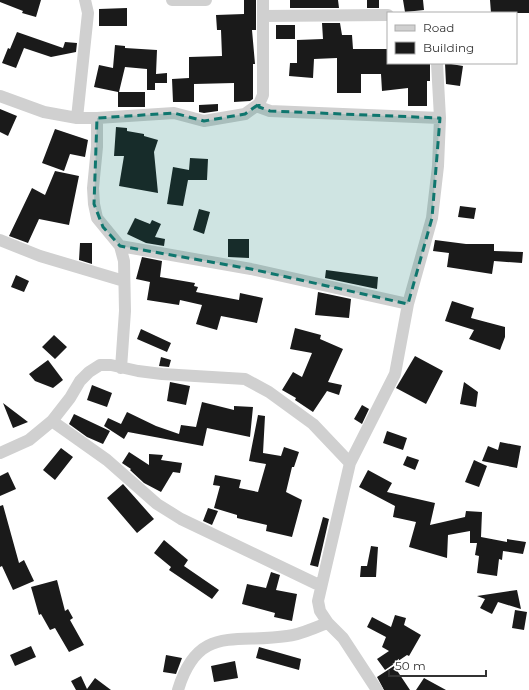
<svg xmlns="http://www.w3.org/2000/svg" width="529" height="690" viewBox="0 0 529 690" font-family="Montserrat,sans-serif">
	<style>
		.building { fill: #1a1a1a }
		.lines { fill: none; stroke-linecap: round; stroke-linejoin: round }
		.minor { stroke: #d0d0d0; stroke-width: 12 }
		.marked { fill: #0f766e; fill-opacity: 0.2; stroke: #0f766e; stroke-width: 3; stroke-dasharray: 8 5; stroke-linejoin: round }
	</style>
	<rect width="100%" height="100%" fill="#fff"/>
	<!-- building -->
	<path class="building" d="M0,0h41l-5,17 -14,-4 1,-2 -23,-9z
		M244,0h12v30h-4l3,34h-2v35l-3,2 -16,1v-19l-40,1v18h-21l-1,-23 17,-1v-21l33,-1 -1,-26h-4l-1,-15 28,-1z
		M290,0h48l1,8h-49z
		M367,0h12v8h-12z
		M403,0h20l1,10 -19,2z
		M490,0h39v13h-38z
		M127,8v18h-28v-17z
		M322,23h18l2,12h10l1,14h35v14h42v18h-3v25h-19v-18l-26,3 -1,-17h-20v19h-24v-35l-23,1 -1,19 -24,-2 1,-13h7v-23l26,-1z
		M276,25h19v14h-19z
		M17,32l46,16 2,-6 12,1 -1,9 -25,5 -27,-9 -8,20 -14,-5 6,-15 2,1z
		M115,45l10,1v2l32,2 -1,24 11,-1v10h-12v7h-8v-21l-22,-2 -6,25h26v15h-27v-15l-24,-5 5,-22 14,3z
		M445,63l18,3 -3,20 -14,-2z
		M218,104v7l-14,2 -5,-1v-7z
		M0,109l17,7 -9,20 -8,-4z
		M116,127l11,1v3l17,3v2l14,4 -4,12 4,41 -39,-7 5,-30h-10z
		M55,129l33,11 -3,17 -15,-3 -6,17 -22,-8z
		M190,158l18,1 -1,21h-19l-5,26 -16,-2 6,-37 16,3z
		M55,171l24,5 -10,49 -30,-6 -11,24 -19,-7 23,-48 13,7z
		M460,206l16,2 -2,11 -16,-2z
		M199,209l11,3 -6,22 -11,-4z
		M135,218l15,6 2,-4 9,4 -6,13 10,2 -1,7 -18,-3 -19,-9z
		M228,239h21v19l-21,-1z
		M435,240l31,4h28v7l29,1 -1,11 -28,-2 -2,13 -45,-7 2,-14 -16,-2z
		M80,243h12v21l-13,-4z
		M142,257l20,4 -2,16 35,6 -1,3 4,1 -2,5 43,8 1,-7 23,5 -6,25 -36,-7 -4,14 -21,-6 6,-19 -22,-5 -1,5 -32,-5 3,-18 -14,-3z
		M326,270l52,7 -1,12 -52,-11z
		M16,275l13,6 -5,11 -13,-5z
		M318,292l33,7 -2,19 -34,-3z
		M452,301l22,7 -3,10 34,9v10l-5,13 -31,-11 5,-9 -29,-9z
		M295,328l26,7 -1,4 23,10 -15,33 14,3 -3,10 -12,-4 -14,21 -18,-12 1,-2 -14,-8 11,-18 9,5 10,-24 -22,-4z
		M141,329l30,14 -4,9 -30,-13z
		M54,335l13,12 -12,12 -13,-12z
		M415,356l28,15 -17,33 -30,-16z
		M161,357l10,3 -2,7 -10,-1z
		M48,360l15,20 -10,8 -18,-7 -6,-7z
		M170,382l20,4 -4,19 -19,-4z
		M464,382l14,10 -2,15 -16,-3z
		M92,385l20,8 -5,14 -20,-7z
		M202,402l32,8v-4l19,1 -3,30 -43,-9 -4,18 -75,-14 -4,7 -20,-13 4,-8 13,6 6,-12 29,14 23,8 2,-9 15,2z
		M3,403l25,19 -15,6z
		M362,405l7,4 -7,15 -8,-5z
		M74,414l36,17 -7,13 -16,-7 -18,-13z
		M258,415l7,1 -2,37 18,3 3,-9 15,5 -5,15h-2l-6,25 16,8 -10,37 -26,-6 1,-6 -30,-7v-3l-23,-7 6,-22 -7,-1 2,-10 26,5 -2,8 19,4 8,-28 -17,-3z
		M387,431l20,7 -4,12 -20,-7z
		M500,442l21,4 -4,22 -35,-7 6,-15 10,4z
		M61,448l12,9 -18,23 -12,-10z
		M129,452l20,13v-11l14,1 -2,5 21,3 -2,10 -7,-1 -12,20 -17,-9 -14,-13 1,-1 -9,-6z
		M407,456l12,4 -4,10 -12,-5z
		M474,460l13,6 -8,21 -14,-5z
		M368,470l24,13 -5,9 48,11 -5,22 35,-8 1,-6 16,1 -1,25 26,5v-3l19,3 -3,12 -20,-3 -1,9 -3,-1 -2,17 -20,-3 2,-17 -4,-1 2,-12h-7v-12l-22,4 -1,23 -38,-11 7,-25 -23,-5 2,-11 -36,-19z
		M8,472l8,17 -16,7v-20z
		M123,484l31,35 -17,14 -30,-35z
		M3,505l16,58 5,-3 10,21 -21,9 -11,-24 -2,1v-61z
		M208,508l10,3 -6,14 -9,-4z
		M323,517l6,2 -11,48 -8,-2z
		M164,540l24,20 -4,6 35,24 -7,9 -43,-29 2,-3 -17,-14z
		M371,546l7,1 -2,30h-16l1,-11h6z
		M271,572l9,3 -4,15 21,4 -5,27 -18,-4 1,-4 -33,-9 5,-20 19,4z
		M57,580l8,31 3,-2 5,9 -3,2 14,25 -15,7 -14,-24 -5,2 -9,-16 -2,1 -8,-28z
		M517,590l4,19 -23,-7 -6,12 -12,-6 5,-9 -8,-3z
		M515,610l12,2 -3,18 -12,-2z
		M395,615l11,3 -2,7 17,10 -12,21 -2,-1 -22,15 -8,-11 12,-8 -7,-4 4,-10 -19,-10 5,-10 19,10z
		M31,646l5,11 -21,9 -5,-11z
		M259,647l42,12 -2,11 -43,-12z
		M166,655l16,3 -6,16 -13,-2z
		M235,661l3,17 -24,4 -3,-16z
		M394,666l16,24h-26l-7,-13z
		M81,676l6,13 8,-11 16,12h-35l-5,-9z
		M424,678l22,12h-30z"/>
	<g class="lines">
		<!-- minor -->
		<path class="minor" d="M172,0h34
			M263,16l125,-1
			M0,96l44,16 33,6h20l77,-5 30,8 41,-7 14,-10 4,-9v-95
			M259,104v3l11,4 170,7
			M77,118l11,-105 -3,-13
			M97,118v29l-4,41 1,16 3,14 23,28 4,15 1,50 -4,57
			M0,240l40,16 84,25
			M120,246l131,23 157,35
			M52,421l55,39 50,44 24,15 140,67
			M0,453l29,-13 23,-19 18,-23 10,-17 9,-9 11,-7h11l27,6 24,3 83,5 24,13 44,32 37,39
			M178,690c20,-66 57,-46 109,-54 13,-1 28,-9 41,-13
			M377,690l-34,-52 -15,-15 -8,-12 -2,-10 32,-138 45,-89 13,-70 24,-86 6,-52 2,-48 -3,-55"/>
	</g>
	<!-- marked area -->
	<path class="marked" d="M259,104v3l11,4 170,7 -8,100 -24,86 -157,-35 -131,-23 -17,-19 -9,-23 3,-86 77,-5 30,8 41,-7z"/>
	<!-- legend -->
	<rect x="387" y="12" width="130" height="52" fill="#ffffff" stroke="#adadad"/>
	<rect x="395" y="25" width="20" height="6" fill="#d0d0d0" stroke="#adadad"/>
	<text x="423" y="32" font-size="12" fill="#333333">Road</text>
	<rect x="395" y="42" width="20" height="12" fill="#1a1a1a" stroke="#adadad"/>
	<text x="423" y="52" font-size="12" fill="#333333">Building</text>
	<!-- scale -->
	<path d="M389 670v6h97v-6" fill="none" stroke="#333333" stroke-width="2"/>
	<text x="395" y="670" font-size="12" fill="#333333" stroke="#ffffff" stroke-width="3" paint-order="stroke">50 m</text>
</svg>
